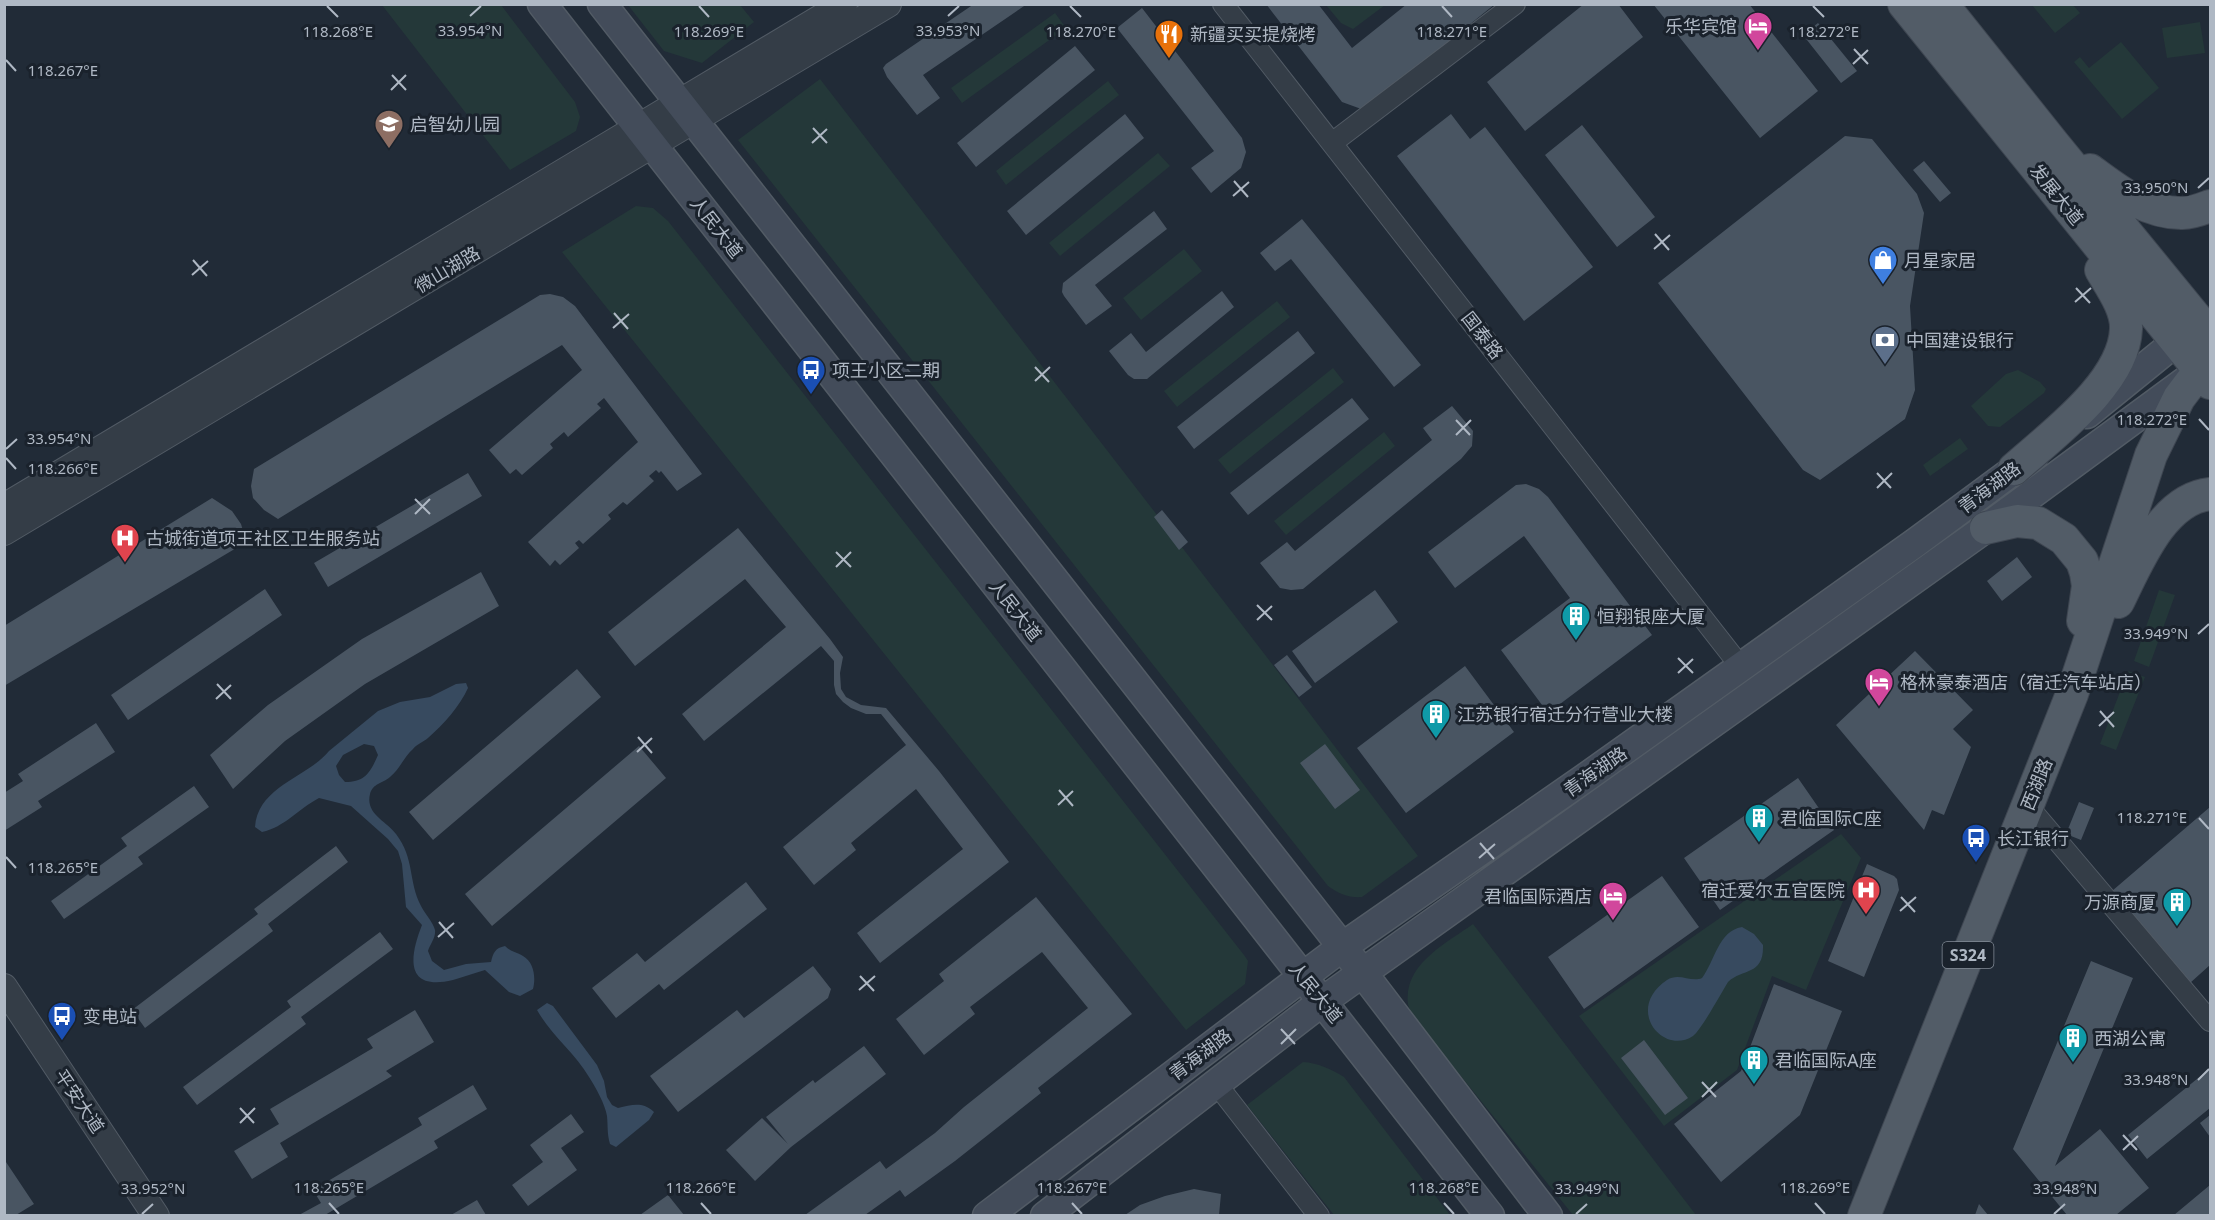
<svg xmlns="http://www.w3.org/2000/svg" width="2215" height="1220" viewBox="0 0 2215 1220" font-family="'Noto Sans','Noto Sans SC',sans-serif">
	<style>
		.green { fill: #243839 }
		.water { fill: #374a5f; fill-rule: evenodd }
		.building { fill: #495562 }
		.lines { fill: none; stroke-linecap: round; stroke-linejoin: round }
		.minor-casing { stroke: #525b65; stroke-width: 22 }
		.tertiary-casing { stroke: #525b65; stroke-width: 28 }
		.secondary-casing { stroke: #525b65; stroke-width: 31 }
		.primary-casing { stroke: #3e4651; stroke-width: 34 }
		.minor { stroke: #343d47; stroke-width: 20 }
		.tertiary { stroke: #343d47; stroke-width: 26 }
		.secondary { stroke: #434c5a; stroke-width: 28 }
		.primary { stroke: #525c67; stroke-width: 32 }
		.ticks { fill: none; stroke: #afb8c4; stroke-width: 2 }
		.labels { text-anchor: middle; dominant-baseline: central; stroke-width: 6; stroke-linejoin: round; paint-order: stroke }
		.shield { fill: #1a222c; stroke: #828b96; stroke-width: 1.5 }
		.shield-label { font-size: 16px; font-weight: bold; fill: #afb8c4 }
		.poi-label { font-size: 18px; fill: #afb8c4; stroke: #1a222c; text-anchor: start }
		.street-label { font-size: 18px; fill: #afb8c4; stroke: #1a222c }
		.ticks-label { font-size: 15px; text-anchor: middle; fill: #afb8c4; stroke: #1a222c; stroke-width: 6; stroke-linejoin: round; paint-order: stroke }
	</style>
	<rect width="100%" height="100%" fill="#212b37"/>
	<!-- green -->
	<path class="green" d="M382,5h119l74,97 5,15 -4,14 -66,39z
		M628,5h112l14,17 -52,41 -38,-12z
		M1326,5h59l-32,24 -12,-6z
		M2032,5h41l7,8 -25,20z
		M1055,13l11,15 -104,75 -11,-15z
		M2200,22l5,31 -38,5 -5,-30z
		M2121,42l38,46 -37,31 -48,-57 6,-5 9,11z
		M820,79l446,577 152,200 -56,41c-13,1 -23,-3 -34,-11l-590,-746z
		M1108,81l11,14 -113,90 -10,-14z
		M1158,153l12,13 -110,90 -11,-13z
		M636,206l17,2 15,13 576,734 4,6 -3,23 -59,46 -624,-778z
		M1184,249l18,22 -61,49 -18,-22z
		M1277,301l13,16 -113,90 -13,-16z
		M1333,368l11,14 -114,92 -12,-14z
		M2018,370l22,12 6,7 -2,4 -44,34 -12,-1 -17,-20 35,-32z
		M1384,432l11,14 -109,89 -12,-14z
		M1960,438l8,11 -38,27 -7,-11z
		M2159,590l16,5 -26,72 -15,-6z
		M2128,671l17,6 -29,73 -16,-6z
		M1841,834l20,24 -55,132 -34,-14 -35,94 -73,56 -85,-110z
		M1473,924l223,291h-123l-151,-187c-4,-7 -13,-17 -14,-24 -5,-40 39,-61 65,-80z
		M1303,1062c15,1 28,7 41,15l106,138h-116l-87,-110z"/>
	<!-- water -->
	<path class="water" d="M466,683l2,5c-8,18 -25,37 -40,50 -5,4 -11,6 -15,11 -9,8 -14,21 -23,28 -8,7 -17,6 -20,17 -5,20 17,27 26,40 19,25 12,47 25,72 4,8 12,16 14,24 1,8 -5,14 -7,21l4,10 12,9 22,-6 25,-2c2,-9 4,-14 14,-16 6,6 11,6 18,10 11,6 13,22 10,33l-13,7 -11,-4 -24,-22c-11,3 -21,7 -32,10 -48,11 -44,-22 -31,-55l-16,-18 -4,-43 -4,-13 -10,-12 -37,-33 -32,-8c-21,11 -34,29 -57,34l-7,-5c3,-41 52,-49 74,-76l49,-40 22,-9 30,-5 26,-13zM364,744l10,2 4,9c-8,18 -13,27 -33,27l-6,-7 -3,-9 7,-11z
		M1742,927l12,7 9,11c1,31 -20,23 -35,37 -6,10 -27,48 -35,54 -30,20 -69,-27 -26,-56 12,-8 24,3 35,-2 13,-17 16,-47 40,-51z
		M547,1003l6,3 44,59 7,16 3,16 5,8 6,3c14,-3 24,-7 36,4l-5,8 -33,27 -6,-3c-3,-10 -2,-18 -3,-28 -2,-12 -11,-28 -18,-39 -14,-24 -38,-42 -52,-67z"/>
	<!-- building -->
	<path class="building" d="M974,4h53l-104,71 17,23 -23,17 -30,-38 -4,-9 3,-4z
		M1266,4h52l34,44 55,-44h88l-131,106 -22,-8z
		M1584,4h34l25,33 -118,94 -38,-49z
		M1653,4h96l69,87 -58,47z
		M1142,8l100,130 4,14 -5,16 -30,25 -20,-25 23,-17 -97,-123z
		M1818,23l39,48 -16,12 -38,-48z
		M1075,46l20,24 -119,97 -19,-24z
		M1125,114l19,24 -118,97 -19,-24z
		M1451,114l19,25 15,-12 108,140 -69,54 -127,-165z
		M1582,125l73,92 -38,30 -72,-92z
		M1845,136l27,3 45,55 7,19 -14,93 5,84 -10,29 -85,61 -17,-10 -145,-187z
		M1924,161l27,32 -11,9 -27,-32z
		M1154,211l13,18 -72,56 17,21 -26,19 -22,-29 -2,-4 1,-9z
		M1302,219l119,146 -27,22 -103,-128 -16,12 -15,-18z
		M1222,291l12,16 -87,72h-13l-6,-4 -19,-24 22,-18 15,19z
		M550,294l13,3 12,9 127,168 -25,17 -16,-20 -2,2 -3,-3 -7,6 5,5 -27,24 -4,-3 -15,13 3,4 -28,25 -4,-4 -4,3 4,5 -19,17 -5,-5 -5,6 -22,-24 110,-100 -34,-44 -7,6 4,4 -33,29 -4,-5 -14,12 3,4 -31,27 -6,-6 -6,5 -21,-24 93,-80 -20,-25 -284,174 -14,-9 -11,-12 -2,-12 3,-17 286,-174z
		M1298,331l17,22 -121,96 -17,-22z
		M1352,398l17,21 -121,96 -18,-22z
		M1452,406l21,25 -1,15 -11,13 -158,130 -12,1 -11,-2 -20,-25 27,-21 8,9 137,-111 -9,-12z
		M468,473l14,23 -154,91 -14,-24z
		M1526,484l13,5 9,8 104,138 -104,78 -47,-63 69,-52 -46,-62 -69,52 -27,-36 88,-67z
		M212,498l20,13 9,13 3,10 -10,7 4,6 -234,139v-60z
		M1162,510l26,32 -9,8 -25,-33z
		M738,528l92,111 13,18 -3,16 1,16 5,8 15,8 25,3 53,63 70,91 -129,101 -23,-30 106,-84 -47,-60 -65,54 5,7 -42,35 -31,-38 123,-102 -25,-31h-15l-15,-6 -8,-6 -7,-8 -2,-9v-24l-13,-15 -117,95 -22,-27 104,-87 -41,-48 -110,87 -27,-34z
		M2017,557l15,20 -30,24 -15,-20z
		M481,572l18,34 -134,78 -80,57 -52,48 -23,-34 58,-50 94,-66z
		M265,589l17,26 -154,105 -17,-25z
		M1375,590l23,32 -83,61 -23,-32z
		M1915,651l58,59 -20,19 18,18 -27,68 -12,-5 -8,20 -88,-105z
		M1287,655l25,32 -13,10 -25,-32z
		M1465,666l49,66 -108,81 -49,-65z
		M577,669l24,28 -168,143 -24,-28z
		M96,723l19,29 -77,49 4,6 -38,24v-38l19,-12 -5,-7z
		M1325,744l35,46 -25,19 -35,-46z
		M639,746l27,32 -174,148 -27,-32z
		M1798,778l36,52 -114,80 -36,-52z
		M194,786l15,21 -71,50 5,7 -79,55 -13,-18 76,-55 -6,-8z
		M2079,802l15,6 -13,32 -15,-6z
		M2210,807v158l-20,18 -78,-92z
		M336,846l12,16 -80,62 5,7 -128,97 -13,-18 126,-96 -4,-5z
		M1867,864l27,12 3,3 2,11 -35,87 -36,-16z
		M1662,876l37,51 -115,82 -36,-52z
		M746,882l21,27 -103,81 -5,-6 -43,34 -24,-30 45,-35 8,9z
		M1036,897l96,117 -94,74 3,5 -86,68 -50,36 -5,-7 -35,25h-60l75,-54 6,8 49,-36 29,-26 124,-99 -46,-56 -72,55 5,7 -51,41 -28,-36 48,-38 -5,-7z
		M380,932l13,17 -92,68 5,7 -109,81 -14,-18 108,-80 -4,-6z
		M2091,961l42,17 -78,188 45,-37 49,59 -33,27h-49l-54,-66z
		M813,966l18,23 -3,9 -150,114 -28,-36 87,-66 7,8z
		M1774,984l68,27 -42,104 -79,67 -47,-58 67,-53z
		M415,1010l19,32 -48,29 6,5 -112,67 8,14 -36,22 -18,-28 45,-27 -9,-15 103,-61 -6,-9z
		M1644,1040l44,58 -23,17 -44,-57z
		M864,1046l22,28 -95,73 -36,34 -29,-31 36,-32 26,26 -22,-27 47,-37 2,3z
		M2208,1070l2,3v35l-63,51 -19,-24z
		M473,1085l14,24 -53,32 4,7 -113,67h-26l22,-12 -8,-13 109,-65 -4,-7z
		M571,1114l13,18 -23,16 16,22 -49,36 -16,-21 31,-23 -13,-17z
		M2210,1115v22l-10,-14z
		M4,1159l30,45 -18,11h-12z
		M2210,1185v30h-36z
		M1194,1189l27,5 -2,21h-94l15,-10 25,-9z
		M668,1195l16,20h-44z
		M477,1200l9,15h-35z
		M1979,1204l9,11h-13z"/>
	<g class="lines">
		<!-- minor casing -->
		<g class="minor-casing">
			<path id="minor" d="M1223,4l518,663
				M1332,143l183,-139
				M2028,806l182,215
				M1215,1082l104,134"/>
		</g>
		<!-- tertiary casing -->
		<g class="tertiary-casing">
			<path id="tertiary" d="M4,507l840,-503
				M4,532l884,-528
				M4,987l152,229"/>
		</g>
		<!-- secondary casing -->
		<g class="secondary-casing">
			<path id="secondary" d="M542,4l948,1212
				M602,4l760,968 186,244
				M2087,414l106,-86
				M987,1216l355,-269 243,-169 330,-235 119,-88
				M1045,1216l278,-215 663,-473 205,-151"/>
		</g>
		<!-- primary casing -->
		<g class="primary-casing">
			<path id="primary" d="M1904,4l306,379
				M1942,4l111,139 157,192
				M2090,170c27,20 57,44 93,43 9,0 19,-4 27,-7
				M2014,469c38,-34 110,-86 112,-140 1,-20 -15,-42 -25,-59
				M1986,528l31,-7 21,2 26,16 18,22 4,12 2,13 -5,35
				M2118,602c19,-38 44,-103 92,-108
				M1864,1216l208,-522 79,-239 28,-57 31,-41"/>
		</g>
		<!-- minor -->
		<use href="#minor" class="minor"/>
		<!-- tertiary -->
		<use href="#tertiary" class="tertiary"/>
		<!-- secondary -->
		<use href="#secondary" class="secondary"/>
		<!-- primary -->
		<use href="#primary" class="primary"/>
	</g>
	<!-- ticks -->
	<path class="ticks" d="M327,6l11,11M699,6l10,11M1070,6l11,11M1442,6l10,11M1813,6l11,11M470,16l11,-10M948,16l11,-10M1854,49l14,15M6,60l10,11M1853,64l15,-14M392,75l14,15M391,90l15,-15M813,128l14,15M812,143l15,-14M1234,181l14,16M2198,188l11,-10M1233,196l16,-14M1655,234l14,16M1654,249l16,-14M193,260l14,16M192,275l16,-14M2076,288l14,15M2075,302l16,-14M614,313l14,16M613,328l16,-14M1035,367l14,15M1035,381l15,-14M2199,419l10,11M1456,420l14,15M1456,435l15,-15M6,449l11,-10M6,458l10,11M1877,473l14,15M1877,488l15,-15M415,499l15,15M415,514l15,-15M836,552l15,15M836,567l15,-15M1257,605l15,15M1257,620l15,-14M2198,634l11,-10M1678,658l15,15M1678,673l15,-14M217,684l14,15M216,699l15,-14M2100,711l14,16M2099,726l15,-14M638,737l14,16M637,752l15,-14M1059,790l14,16M1058,805l15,-14M2199,818l10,11M1480,843l14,16M6,857l10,11M1479,858l16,-14M1901,897l14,15M1900,911l16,-14M439,922l14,16M438,937l16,-14M860,976l14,15M859,990l16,-14M1281,1029l14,15M1281,1044l15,-15M2198,1080l11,-11M1702,1082l14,15M1702,1097l15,-15M240,1108l14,15M240,1123l15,-15M2123,1135l14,15M2123,1150l15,-14M329,1203l10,11M701,1203l10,11M1072,1203l10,11M1444,1203l10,11M1815,1203l10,11M142,1214l11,-10M1576,1214l11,-10M2054,1214l11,-10"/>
	<!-- icons -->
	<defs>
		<g id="hotel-pin" transform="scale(1.5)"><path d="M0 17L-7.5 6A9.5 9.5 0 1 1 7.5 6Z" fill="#d1479c" stroke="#1a222c"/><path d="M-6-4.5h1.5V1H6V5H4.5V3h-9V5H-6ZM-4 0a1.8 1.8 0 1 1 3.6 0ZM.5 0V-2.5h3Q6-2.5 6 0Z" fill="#fff"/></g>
		<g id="restaurant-pin" transform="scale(1.5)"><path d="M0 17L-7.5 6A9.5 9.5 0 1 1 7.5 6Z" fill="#e8710a" stroke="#1a222c"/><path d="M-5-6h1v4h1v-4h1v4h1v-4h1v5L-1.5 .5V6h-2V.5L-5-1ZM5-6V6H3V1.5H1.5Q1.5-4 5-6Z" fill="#fff"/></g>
		<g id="school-pin" transform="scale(1.5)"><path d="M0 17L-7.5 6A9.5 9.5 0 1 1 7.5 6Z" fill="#8d6e63" stroke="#1a222c"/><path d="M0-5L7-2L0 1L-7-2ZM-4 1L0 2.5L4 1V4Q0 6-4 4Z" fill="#fff"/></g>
		<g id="shop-pin" transform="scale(1.5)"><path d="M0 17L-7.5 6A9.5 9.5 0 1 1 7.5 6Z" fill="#3f7fe0" stroke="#1a222c"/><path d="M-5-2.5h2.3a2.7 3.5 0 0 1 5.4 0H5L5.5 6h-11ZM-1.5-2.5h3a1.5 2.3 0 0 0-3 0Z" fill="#fff"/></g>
		<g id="bank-pin" transform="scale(1.5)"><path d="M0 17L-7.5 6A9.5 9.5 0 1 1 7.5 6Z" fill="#5c6f8a" stroke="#1a222c"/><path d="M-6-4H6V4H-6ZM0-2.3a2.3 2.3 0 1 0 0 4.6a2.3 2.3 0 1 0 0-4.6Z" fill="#fff"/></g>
		<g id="bus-pin" transform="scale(1.5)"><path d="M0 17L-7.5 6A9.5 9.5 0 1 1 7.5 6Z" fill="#1a4fb4" stroke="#1a222c"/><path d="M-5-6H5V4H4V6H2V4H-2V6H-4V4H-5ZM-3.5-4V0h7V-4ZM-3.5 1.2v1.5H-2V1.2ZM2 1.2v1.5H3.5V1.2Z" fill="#fff"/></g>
		<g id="hospital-pin" transform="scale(1.5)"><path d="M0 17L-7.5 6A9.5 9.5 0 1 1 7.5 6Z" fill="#e0444e" stroke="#1a222c"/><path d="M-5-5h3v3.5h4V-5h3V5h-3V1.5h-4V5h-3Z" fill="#fff"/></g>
		<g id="building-pin" transform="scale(1.5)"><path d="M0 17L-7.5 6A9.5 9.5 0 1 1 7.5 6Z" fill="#0f9aa8" stroke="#1a222c"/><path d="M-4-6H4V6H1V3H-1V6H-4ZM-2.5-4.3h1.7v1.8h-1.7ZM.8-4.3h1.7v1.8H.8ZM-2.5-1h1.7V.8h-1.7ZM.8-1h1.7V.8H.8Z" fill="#fff"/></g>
	</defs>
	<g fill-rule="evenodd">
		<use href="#hotel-pin" x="1758" y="26"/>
		<use href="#restaurant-pin" x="1169" y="34"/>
		<use href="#school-pin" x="389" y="124"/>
		<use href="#shop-pin" x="1883" y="260"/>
		<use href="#bank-pin" x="1885" y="340"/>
		<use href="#bus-pin" x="811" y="370"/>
		<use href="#hospital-pin" x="125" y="538"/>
		<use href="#building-pin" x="1576" y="616"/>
		<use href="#hotel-pin" x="1879" y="682"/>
		<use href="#building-pin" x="1436" y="714"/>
		<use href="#building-pin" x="1759" y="818"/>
		<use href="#bus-pin" x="1976" y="838"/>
		<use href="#hospital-pin" x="1866" y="890"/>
		<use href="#hotel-pin" x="1613" y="896"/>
		<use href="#building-pin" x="2177" y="902"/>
		<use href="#bus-pin" x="62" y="1016"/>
		<use href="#building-pin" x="2073" y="1038"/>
		<use href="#building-pin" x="1754" y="1060"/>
	</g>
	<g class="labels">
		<!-- shield labels -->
		<rect class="shield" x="1942.5" y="942" width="51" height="26" rx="4.5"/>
		<g class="shield-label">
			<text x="1968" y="955">S324</text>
		</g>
		<!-- poi labels -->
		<g class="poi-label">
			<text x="1737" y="26" text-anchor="end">乐华宾馆</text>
			<text x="1190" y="34">新疆买买提烧烤</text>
			<text x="410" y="124">启智幼儿园</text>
			<text x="1904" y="260">月星家居</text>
			<text x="1906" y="340">中国建设银行</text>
			<text x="832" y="370">项王小区二期</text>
			<text x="146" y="538">古城街道项王社区卫生服务站</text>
			<text x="1597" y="616">恒翔银座大厦</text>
			<text x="1900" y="682">格林豪泰酒店（宿迁汽车站店）</text>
			<text x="1457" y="714">江苏银行宿迁分行营业大楼</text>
			<text x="1780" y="818">君临国际C座</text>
			<text x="1997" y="838">长江银行</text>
			<text x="1845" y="890" text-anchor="end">宿迁爱尔五官医院</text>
			<text x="1592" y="896" text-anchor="end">君临国际酒店</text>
			<text x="2156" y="902" text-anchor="end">万源商厦</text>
			<text x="83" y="1016">变电站</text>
			<text x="2094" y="1038">西湖公寓</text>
			<text x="1775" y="1060">君临国际A座</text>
		</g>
		<!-- street labels -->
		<g class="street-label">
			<text transform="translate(2057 194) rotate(51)">发展大道</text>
			<text transform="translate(717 227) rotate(52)">人民大道</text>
			<text transform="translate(447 269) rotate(-31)">微山湖路</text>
			<text transform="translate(1483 335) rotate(52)">国泰路</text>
			<text transform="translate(1989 487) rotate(-37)">青海湖路</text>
			<text transform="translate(1016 610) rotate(52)">人民大道</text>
			<text transform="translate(1595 771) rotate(-35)">青海湖路</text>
			<text transform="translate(2036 784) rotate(-68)">西湖路</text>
			<text transform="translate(1316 992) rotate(51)">人民大道</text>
			<text transform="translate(1200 1054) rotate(-37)">青海湖路</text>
			<text transform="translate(80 1101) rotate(56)">平安大道</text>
		</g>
	</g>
	<g class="ticks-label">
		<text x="470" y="36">33.954°N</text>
		<text x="948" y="36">33.953°N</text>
		<text x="338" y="37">118.268°E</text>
		<text x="709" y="37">118.269°E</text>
		<text x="1081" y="37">118.270°E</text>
		<text x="1452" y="37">118.271°E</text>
		<text x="1824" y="37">118.272°E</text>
		<text x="63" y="76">118.267°E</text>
		<text x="2156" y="193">33.950°N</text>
		<text x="2152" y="425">118.272°E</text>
		<text x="59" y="444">33.954°N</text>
		<text x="63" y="474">118.266°E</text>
		<text x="2156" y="639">33.949°N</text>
		<text x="2152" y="823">118.271°E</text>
		<text x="63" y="873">118.265°E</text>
		<text x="2156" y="1085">33.948°N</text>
		<text x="329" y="1193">118.265°E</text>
		<text x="701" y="1193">118.266°E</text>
		<text x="1072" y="1193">118.267°E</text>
		<text x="1444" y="1193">118.268°E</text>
		<text x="1815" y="1193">118.269°E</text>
		<text x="153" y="1194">33.952°N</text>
		<text x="1587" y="1194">33.949°N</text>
		<text x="2065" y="1194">33.948°N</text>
	</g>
	<!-- border -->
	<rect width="2215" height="1220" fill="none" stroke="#afb8c4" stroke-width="12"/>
</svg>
